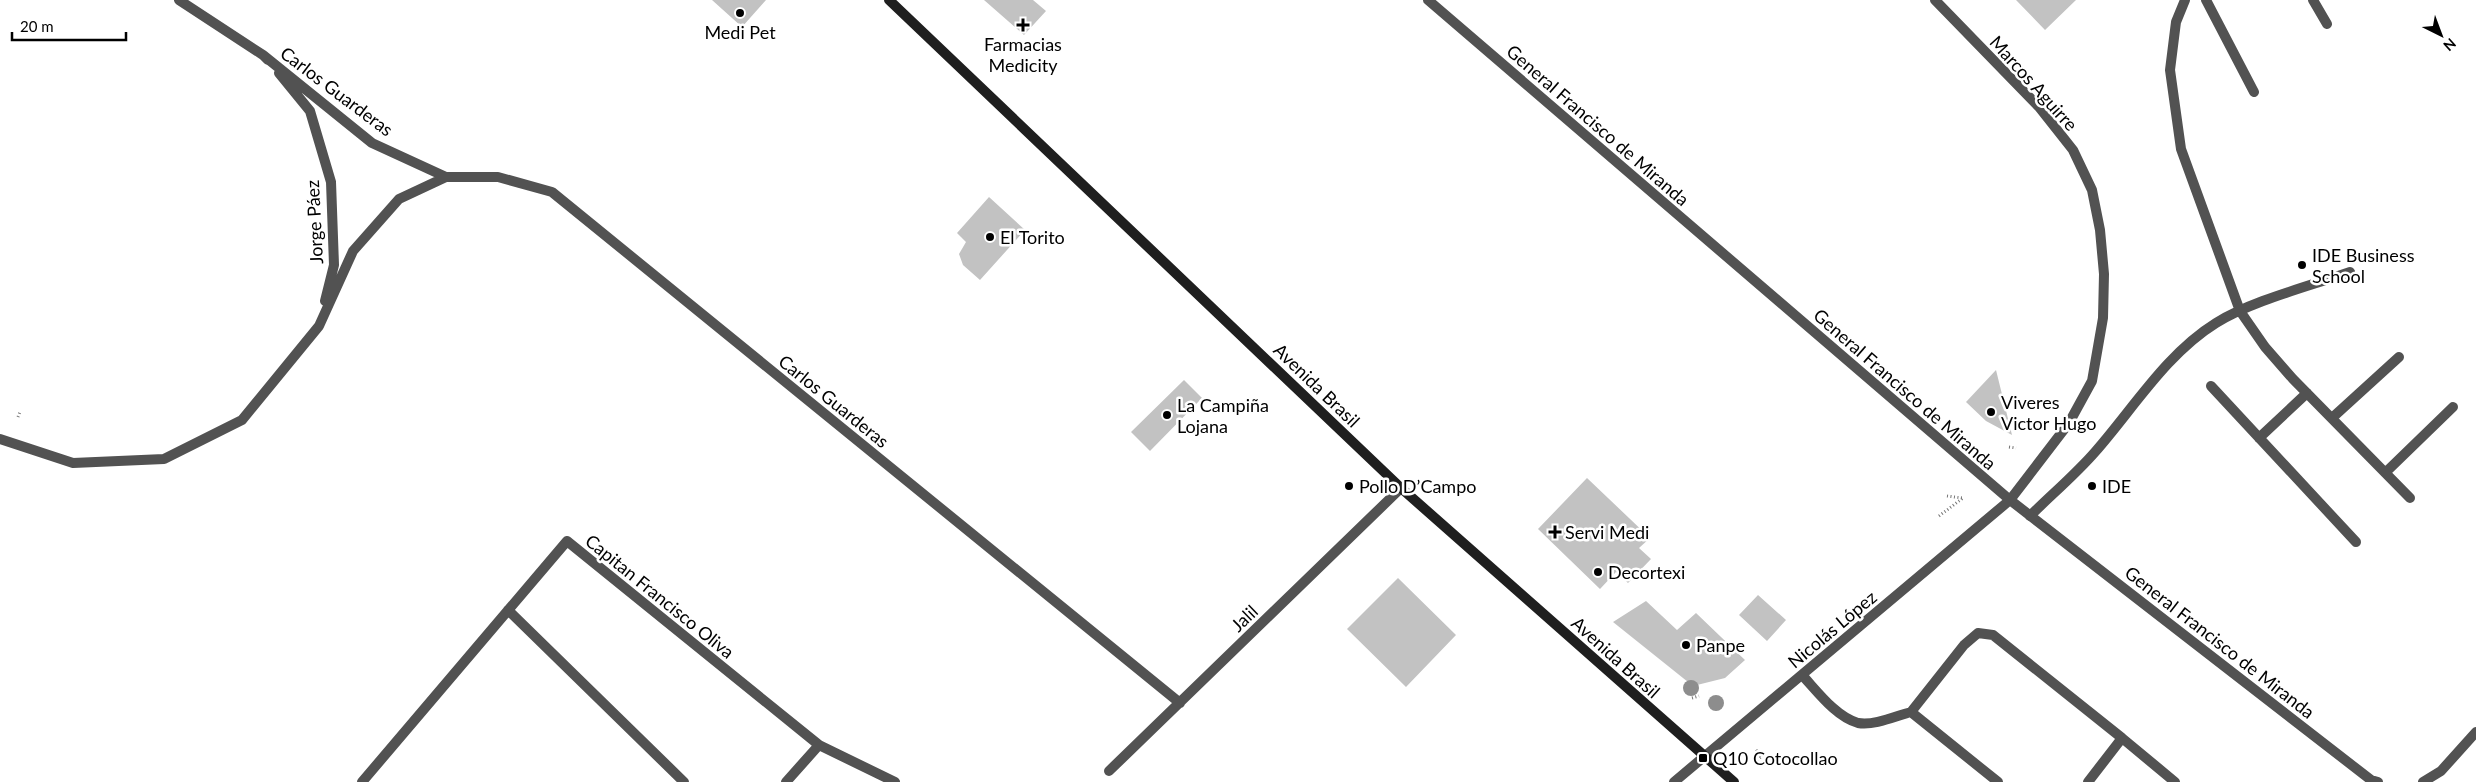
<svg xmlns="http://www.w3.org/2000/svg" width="2476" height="782" viewBox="0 0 2476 782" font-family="Lato,sans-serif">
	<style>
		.building { fill: #c2c2c2 }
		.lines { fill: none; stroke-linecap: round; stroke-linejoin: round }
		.path { stroke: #747474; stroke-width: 3; stroke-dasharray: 1 2.5; stroke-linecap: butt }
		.lane { stroke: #525252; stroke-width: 10 }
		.street { stroke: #525252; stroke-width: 10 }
		.secondary { stroke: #1f1f1f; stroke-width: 10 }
		.tree { fill: #8d8d8d }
		.poi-dot { fill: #000; stroke: #fff; stroke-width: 2 }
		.labels { text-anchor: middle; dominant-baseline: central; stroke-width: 5; stroke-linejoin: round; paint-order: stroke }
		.poi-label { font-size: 18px; fill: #000; stroke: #fff; text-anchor: start }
		.street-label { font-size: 18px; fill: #000; stroke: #fff }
	</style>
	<rect width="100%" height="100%" fill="#fff"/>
	<!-- building -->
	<path class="building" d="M712,0h54l-24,27z
		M984,0h49l13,11 -22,24z
		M2016,0h60l-31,30z
		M989,197l36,33 -45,50 -17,-15 -4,-11 7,-12 -9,-9z
		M1996,370l16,65 -26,-14 -20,-19z
		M1184,380l18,18 -52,53 -19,-19z
		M1587,478l63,60 -11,10 12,11 -23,24 -12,-11 -16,17 -62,-60z
		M1398,578l58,57 -50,52 -59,-58z
		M1758,595l28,25 -19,21 -28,-26z
		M1646,601l31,29 19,-17 49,47 -20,18 -32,8 -80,-64z"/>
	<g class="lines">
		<!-- path -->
		<path class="path" d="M18,417l2,-5
			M2009,447l7,1
			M1947,496l15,2
			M1939,516l24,-18
			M1692,698l7,-2
			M1711,706l1,-2
			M1756,750l6,6 -6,5"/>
		<!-- lane -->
		<path class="lane" d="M2185,0l-9,22 -6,48 11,79 59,162 25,36 28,32 117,119
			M2206,0l48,92
			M2313,0l14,24
			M2211,386l145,156
			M2332,418l67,-61
			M2259,438l48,-45
			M2386,472l67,-65
			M2030,516c21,-21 45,-41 65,-64 38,-43 71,-98 121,-129 35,-22 94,-37 134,-51"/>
		<!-- street -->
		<path class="street" d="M179,0l84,55 5,5
			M1428,0l582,500 361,280 7,2
			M263,55l109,88 74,34h52l54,15 628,511
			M279,73l31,38 21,71 3,83 -9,36
			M0,439l73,24 91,-4 78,-39 77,-94 34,-75 46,-52 47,-22
			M508,610l176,172
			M1802,675c15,16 34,42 56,48 16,3 38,-7 53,-11l87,70
			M1911,712l53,-67 14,-12 15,2 129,103
			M1109,771l292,-283
			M362,782l205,-241 252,204 76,37
			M786,782l33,-37
			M1674,782l336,-282 59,-77 23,-42 11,-63 1,-44 -4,-44 -8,-40 -19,-40 -34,-43 -104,-107
			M2088,782l34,-44 53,44
			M2423,782l18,-11 35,-39"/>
		<!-- secondary -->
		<path class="secondary" d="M889,0l512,488 333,294"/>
	</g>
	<!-- trees -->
	<g class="tree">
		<circle cx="1691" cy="688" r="8"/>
		<circle cx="1716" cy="703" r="8"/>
	</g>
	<!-- markers -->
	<g class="poi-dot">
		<circle cx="740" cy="13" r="5"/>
		<path d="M1020.5 17.5h5v5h5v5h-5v5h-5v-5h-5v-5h5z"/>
		<circle cx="990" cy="237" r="5"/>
		<circle cx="2302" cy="265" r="5"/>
		<circle cx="1991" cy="412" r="5"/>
		<circle cx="1167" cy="415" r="5"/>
		<circle cx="1349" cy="486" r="5"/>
		<circle cx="2092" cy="486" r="5"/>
		<path d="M1552.5 524.5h5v5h5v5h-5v5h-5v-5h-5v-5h5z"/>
		<circle cx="1598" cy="572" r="5"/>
		<circle cx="1686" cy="645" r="5"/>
		<rect x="1698" y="753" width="10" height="10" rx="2.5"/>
	</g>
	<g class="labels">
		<!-- poi labels -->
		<g class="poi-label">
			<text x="740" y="32" text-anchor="middle">Medi Pet</text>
			<text x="1023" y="44" text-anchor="middle">Farmacias<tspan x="1023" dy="21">Medicity</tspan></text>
			<text x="1000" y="237">El Torito</text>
			<text x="2312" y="255">IDE Business<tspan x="2312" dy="21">School</tspan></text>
			<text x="2001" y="402">Viveres<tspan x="2001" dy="21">Victor Hugo</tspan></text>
			<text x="1177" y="405">La Campiña<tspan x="1177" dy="21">Lojana</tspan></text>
			<text x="1359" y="486">Pollo D’Campo</text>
			<text x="2102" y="486">IDE</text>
			<text x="1565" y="532">Servi Medi</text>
			<text x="1608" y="572">Decortexi</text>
			<text x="1696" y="645">Panpe</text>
			<text x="1713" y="758">Q10 Cotocollao</text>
		</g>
		<!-- street labels -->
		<g class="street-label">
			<text transform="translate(2034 83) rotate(48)">Marcos Aguirre</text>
			<text transform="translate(337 91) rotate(37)">Carlos Guarderas</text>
			<text transform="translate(1598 125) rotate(41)">General Francisco de Miranda</text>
			<text transform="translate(314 222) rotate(-93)">Jorge Páez</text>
			<text transform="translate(1317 385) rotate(44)">Avenida Brasil</text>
			<text transform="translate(1905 389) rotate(41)">General Francisco de Miranda</text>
			<text transform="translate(834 401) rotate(39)">Carlos Guarderas</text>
			<text transform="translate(660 596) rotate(39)">Capitan Francisco Oliva</text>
			<text transform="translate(1244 618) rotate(-44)">Jalil</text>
			<text transform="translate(1832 629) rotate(-40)">Nicolás López</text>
			<text transform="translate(2220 642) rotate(38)">General Francisco de Miranda</text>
			<text transform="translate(1616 657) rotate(42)">Avenida Brasil</text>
		</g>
	</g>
	<!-- north arrow -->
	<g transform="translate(2441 35) rotate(138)" stroke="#ffffff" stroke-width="4" paint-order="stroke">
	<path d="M0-4L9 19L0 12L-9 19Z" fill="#000000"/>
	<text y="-8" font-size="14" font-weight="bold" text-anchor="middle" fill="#000000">N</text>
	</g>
	<!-- scale -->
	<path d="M12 32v8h114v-8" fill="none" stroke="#000000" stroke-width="2.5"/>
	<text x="20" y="32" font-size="15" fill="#000000" stroke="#ffffff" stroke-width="4" paint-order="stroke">20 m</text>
</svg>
